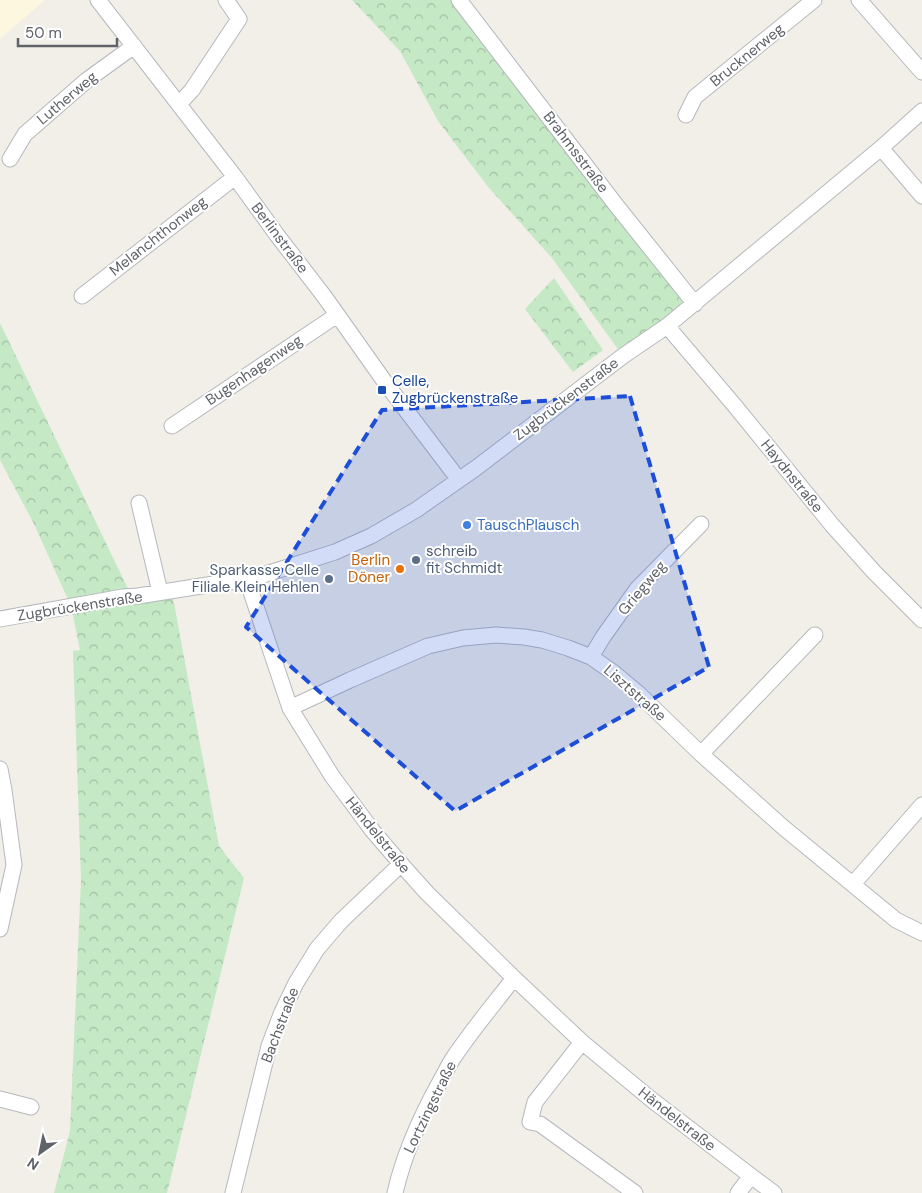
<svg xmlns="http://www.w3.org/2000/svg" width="922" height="1193" viewBox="0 0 922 1193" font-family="'DM Sans',sans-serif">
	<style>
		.commercial { fill: #fef7e0 }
		.forest { fill: url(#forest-crowns) }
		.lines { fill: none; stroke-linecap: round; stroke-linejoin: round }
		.minor-casing { stroke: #b5b8bc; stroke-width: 17 }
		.minor { stroke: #fff; stroke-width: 15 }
		.marked { fill: #1d4ed8; fill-opacity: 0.2; stroke: #1d4ed8; stroke-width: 4; stroke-dasharray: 10 6; stroke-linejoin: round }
		.transit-dot { fill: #1a4fb4; stroke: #fff; stroke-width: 2 }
		.shop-dot { fill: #3f7fe0; stroke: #fff; stroke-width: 2 }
		.service-dot { fill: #5c6f8a; stroke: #fff; stroke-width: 2 }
		.food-dot { fill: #e8710a; stroke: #fff; stroke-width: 2 }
		.labels { text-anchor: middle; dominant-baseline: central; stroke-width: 4; stroke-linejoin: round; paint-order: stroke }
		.street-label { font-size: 15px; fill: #5f6368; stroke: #fff }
		.transit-label { font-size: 15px; fill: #164399; stroke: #fff; text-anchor: start }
		.shop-label { font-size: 15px; fill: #366cbe; stroke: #fff; text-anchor: start }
		.service-label { font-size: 15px; fill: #4e5e75; stroke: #fff; text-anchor: start }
		.food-label { font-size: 15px; fill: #c56008; stroke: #fff; text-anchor: end }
	</style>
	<defs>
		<pattern id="forest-crowns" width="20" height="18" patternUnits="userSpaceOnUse" patternTransform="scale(1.25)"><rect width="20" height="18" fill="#c5e8c5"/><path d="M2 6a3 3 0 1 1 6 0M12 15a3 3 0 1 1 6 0" fill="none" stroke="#a3c0a4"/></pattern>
	</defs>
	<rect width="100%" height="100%" fill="#f1efe8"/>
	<!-- commercial -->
	<path class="commercial" d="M0,0h45l-45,39z"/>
	<!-- forest -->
	<path class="forest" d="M352,0h107l236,304 -72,52 -71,-98 -63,-70 -51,-67 -38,-70z
		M554,278l49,72 -30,22 -48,-63z
		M0,323l131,272 40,-8 48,259 25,32 -77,315h-113l16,-62 11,-251 -8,-229 7,-1 -9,-44 -37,-82 -34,-64z"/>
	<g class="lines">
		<!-- minor casing -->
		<g class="minor-casing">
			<path id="minor" d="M98,0l137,177 42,58 47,61 63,89 72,95
				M459,0l157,205 79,99
				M859,0l63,72
				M179,104l13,-14 47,-71 -13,-19
				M686,115l9,-18 119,-97
				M881,148l41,48
				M10,159l15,-25 62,-54 47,-34
				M82,296l153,-119
				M667,326l68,80 97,119 42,47 48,48
				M172,426l165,-111
				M139,503l21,89
				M247,580l43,128 42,68 40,54 29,34 26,29 87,85 68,64 70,58 99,76 23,17
				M0,619l123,-22 15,-1 82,-13 27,-3 88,-28 36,-16 45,-26 60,-42 147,-112 44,-30 214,-178 41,-37
				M591,657l12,-20 34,-48 64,-65
				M290,708l60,-28 78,-34 35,-8 33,-3 28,2 18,3 26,8 23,9 23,16 25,21 62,60 83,74 112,92 26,13
				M701,754l114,-119
				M0,769l4,21 10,75 -14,64
				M853,884l69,-79
				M582,1042l-47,60 -5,20 10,2 95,69
				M0,1099l31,8
				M233,1193l36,-147 13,-34 14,-29 21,-34 24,-28 60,-57
				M395,1193c9,-40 26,-77 46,-113 4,-7 8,-16 13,-23 18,-27 40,-53 60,-79
				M738,1193l13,-17"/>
		</g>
		<!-- minor -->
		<use href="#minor" class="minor"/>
	</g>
	<!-- marked area -->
	<path class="marked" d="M630,396l79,271 -254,144 -209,-184 136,-217z"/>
	<!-- markers -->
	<rect class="transit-dot" x="377" y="385" width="10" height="10" rx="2.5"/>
	<circle class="shop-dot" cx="467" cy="525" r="5"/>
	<g class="service-dot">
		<circle cx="416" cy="560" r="5"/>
		<circle cx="329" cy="579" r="5"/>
	</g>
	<circle class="food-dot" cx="400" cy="569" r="5"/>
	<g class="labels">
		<!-- street labels -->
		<g class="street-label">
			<text transform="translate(747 55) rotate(-39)">Brucknerweg</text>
			<text transform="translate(67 98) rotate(-40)">Lutherweg</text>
			<text transform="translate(576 152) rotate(53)">Brahmsstraße</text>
			<text transform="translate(158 236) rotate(-38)">Melanchthonweg</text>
			<text transform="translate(280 238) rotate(53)">Berlinstraße</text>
			<text transform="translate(254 370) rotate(-34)">Bugenhagenweg</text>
			<text transform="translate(566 399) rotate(-37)">Zugbrückenstraße</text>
			<text transform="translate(792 476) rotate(51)">Haydnstraße</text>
			<text transform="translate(642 588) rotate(-50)">Griegweg</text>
			<text transform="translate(80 606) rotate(-9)">Zugbrückenstraße</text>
			<text transform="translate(635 693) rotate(41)">Lisztstraße</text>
			<text transform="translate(378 835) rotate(51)">Händelstraße</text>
			<text transform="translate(280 1025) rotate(-69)">Bachstraße</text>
			<text transform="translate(430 1107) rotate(-64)">Lortzingstraße</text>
			<text transform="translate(677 1119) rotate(38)">Händelstraße</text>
		</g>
		<!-- transit labels -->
		<g class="transit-label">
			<text x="392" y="381">Celle,<tspan x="392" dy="17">Zugbrückenstraße</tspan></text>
		</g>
		<!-- shop labels -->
		<g class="shop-label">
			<text x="477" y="525">TauschPlausch</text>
		</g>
		<!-- service labels -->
		<g class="service-label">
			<text x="426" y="551">schreib<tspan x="426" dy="17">fit Schmidt</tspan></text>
			<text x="319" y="570" text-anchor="end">Sparkasse Celle<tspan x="319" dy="17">Filiale Klein Hehlen</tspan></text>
		</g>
		<!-- food labels -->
		<g class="food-label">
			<text x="390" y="560">Berlin<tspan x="390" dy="17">Döner</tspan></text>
		</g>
	</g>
	<!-- north arrow -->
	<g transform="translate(40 1153) rotate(213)" stroke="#ffffff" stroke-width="4" paint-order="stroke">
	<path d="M0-4L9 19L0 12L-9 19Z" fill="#5f6368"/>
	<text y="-8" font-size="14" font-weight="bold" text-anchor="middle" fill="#5f6368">N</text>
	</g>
	<!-- scale -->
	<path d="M18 38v8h99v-8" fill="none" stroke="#5f6368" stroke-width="2.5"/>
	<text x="25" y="38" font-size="15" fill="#5f6368" stroke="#ffffff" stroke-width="4" paint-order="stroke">50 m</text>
</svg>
